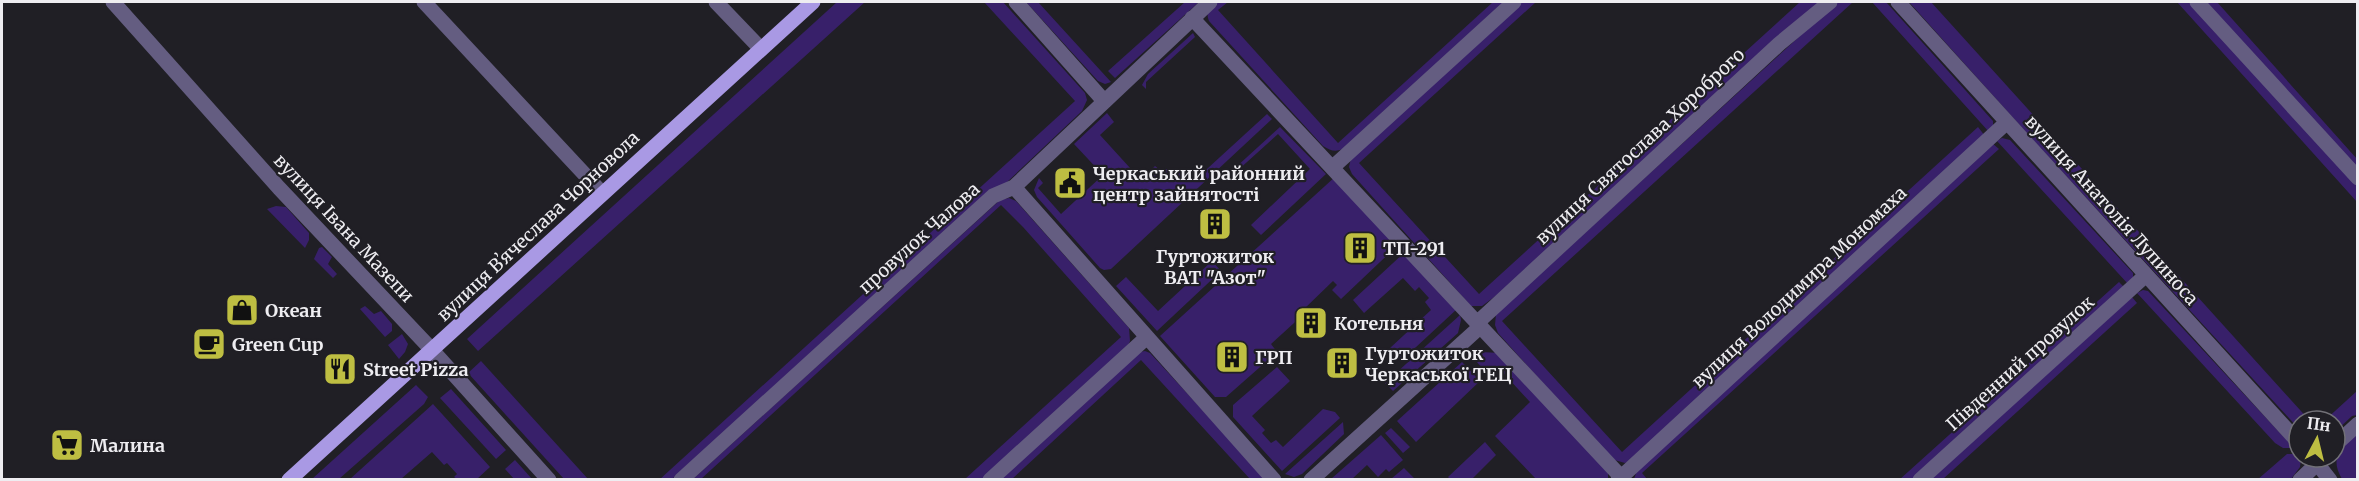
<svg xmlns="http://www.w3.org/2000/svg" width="2359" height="481" viewBox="0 0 2359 481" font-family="Merriweather,serif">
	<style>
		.green { fill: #38206a }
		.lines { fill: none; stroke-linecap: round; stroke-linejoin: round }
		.minor { stroke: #645d81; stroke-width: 15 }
		.major { stroke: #a999e4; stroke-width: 15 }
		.labels { text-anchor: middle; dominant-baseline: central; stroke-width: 4.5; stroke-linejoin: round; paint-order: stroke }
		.street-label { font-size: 18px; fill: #eeedf1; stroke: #201f25 }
		.poi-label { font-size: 18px; font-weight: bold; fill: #eeedf1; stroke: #201f25; text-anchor: start }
	</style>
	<rect width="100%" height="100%" fill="#201f25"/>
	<!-- green -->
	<path class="green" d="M837,2h28l-387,349 -11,-12z
		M984,2h19l82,91 2,7 -5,11 -78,74 -14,5 -318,289 -13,1 416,-379z
		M1026,2h12l73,80 -6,2 -7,-3z
		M1185,2h14l-84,76 -7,-7z
		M1217,2h11l-10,8 120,133 155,-141h12l-162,147c-8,3 -12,2 -20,-3l-114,-125c-4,-10 1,-13 8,-19z
		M1522,2h14l-177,161 120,131 321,-292h20l-308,282 -30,22h-11l-119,-132 -3,-7 2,-9z
		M1837,2h16l-351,319 120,131 356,-325 7,9 -354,324 -6,3 -14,-4 -113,-126 -3,-8 1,-11z
		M1872,2h14l107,119v5l-4,6z
		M1909,2h22l379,419h-11v8l-275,-299z
		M2177,2h13l167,182v18z
		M2204,2h13l140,157v11z
		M1193,33l2,4 -49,45v7l-4,-4 6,-11z
		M1107,113l7,9 -14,13 41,45 14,-14 6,5c15,-6 23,0 35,8l71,-65 5,5 -161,150 -7,1 -4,-2 -63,-71 -3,-7 5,-12 4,5 -5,5 23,26 42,-39 -29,-31z
		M1280,127l46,47 -65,61 -10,-10 59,-56 -32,-35 -41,37 -2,-3z
		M2002,138l8,2 123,133v7l-5,4 -131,-143z
		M1992,143l7,6 -357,324 5,6h-13l4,-11z
		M1336,176l63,68 -58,55 -9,-9 5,-5 -4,-4 -30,29 2,3 -34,31 6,8 -51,45h-11l-55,-61z
		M1009,198l7,3 113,127 1,13 -3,7 -145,131h-17l156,-142 -98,-110 -22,-22 -300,274 -9,1 308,-280z
		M276,206l10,1 23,26v7l-4,8 -38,-39z
		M322,247l10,10 -4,7 9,10 -4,4 -19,-19 5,-11z
		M1406,251l51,58 -56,52 -11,-13 41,-38 -6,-8 4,-4 -10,-11 -4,4 -12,-13 -39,35 -11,-13z
		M1212,261l9,10 -64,60 -41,-45 10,-9 32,34z
		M2119,282l6,6 -211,191 -15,1z
		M2143,290l5,1 146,157h-11l-8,-5 -138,-150z
		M2132,297l5,6 -194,176 -13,1z
		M365,306l9,8 7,-3 11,13v7l-7,6 -25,-28z
		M1460,315l1,5 -3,13 -65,58 -8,-8z
		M402,334l6,10 -3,8 -6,7 -11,-14z
		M1145,351l5,2 116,126h-16l-109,-119 -129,119 -13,1 141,-128z
		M1480,352l21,1 107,117v9h-72l-41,-43 35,-34 -33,-36 -9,8 -17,-18z
		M481,361l107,118h-24l-96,-106z
		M1462,362l18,19 -64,61 -19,-21z
		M1277,367l13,14 -38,35 13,14 -3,3 9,10 5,-3 7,7 40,-38 12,3 5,6 -58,53 -49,-54v-12z
		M416,385l12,12 -4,7 -85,75h-27z
		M451,389l55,61 -10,9 -56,-61z
		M2357,391v24l-5,1 -17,16v-11h-11z
		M433,404l57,63 -13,12h-20l-3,-2 3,-3 -10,-11 -3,2 -12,-13 -31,27h-51z
		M1343,422l1,12 -42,40 -8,3 -9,-3z
		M1391,428l19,19 -7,6 -18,-20z
		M2357,433v46h-15c-13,-22 -1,-31 15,-46z
		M1381,435l22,25 -14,12 -3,-3 -8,8 -11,-12 -15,14h-21z
		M1485,442l11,13 -24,24h-22l-2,-2z
		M2287,454h10l4,4 -1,9 -9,12 -34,1z
		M515,460l17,19h-18l-9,-10z
		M1404,468l11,11h-24z"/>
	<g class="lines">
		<!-- minor -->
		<path class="minor" d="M113,2l166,186 153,162 117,130
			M424,2l178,191
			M716,2l45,47
			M1016,2l88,99
			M1898,2l401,441
			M2197,2l161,176
			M1192,18l432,462
			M1333,167l181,-165
			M1014,187l260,293
			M1478,322l301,-278 51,-42
			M2335,445l23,-21
			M2312,457l18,23
			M681,480l312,-284 21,-9 196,-185
			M990,480l157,-143
			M1311,480l170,-154
			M1618,480l388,-357
			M1920,480l225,-204
			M2300,480l24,-23"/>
		<!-- major -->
		<path class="major" d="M289,480l524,-478"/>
	</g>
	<!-- icons -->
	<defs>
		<g id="civic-square" transform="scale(1.725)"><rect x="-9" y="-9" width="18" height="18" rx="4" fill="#bebe42" stroke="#201f25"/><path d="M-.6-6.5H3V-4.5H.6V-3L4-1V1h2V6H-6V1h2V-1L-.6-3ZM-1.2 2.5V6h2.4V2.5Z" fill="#111"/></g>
		<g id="building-square" transform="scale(1.725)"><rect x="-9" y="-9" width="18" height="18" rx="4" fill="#bebe42" stroke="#201f25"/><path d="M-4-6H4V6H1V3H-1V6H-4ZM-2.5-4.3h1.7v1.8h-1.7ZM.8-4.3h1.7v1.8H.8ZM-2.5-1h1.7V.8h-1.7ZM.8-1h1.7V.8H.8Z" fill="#111"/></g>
		<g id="shop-square" transform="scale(1.725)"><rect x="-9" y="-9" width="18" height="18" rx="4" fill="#bebe42" stroke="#201f25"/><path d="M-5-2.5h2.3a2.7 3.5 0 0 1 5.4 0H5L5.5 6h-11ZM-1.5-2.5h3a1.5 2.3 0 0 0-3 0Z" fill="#111"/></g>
		<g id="cafe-square" transform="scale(1.725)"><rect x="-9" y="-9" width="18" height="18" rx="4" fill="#bebe42" stroke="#201f25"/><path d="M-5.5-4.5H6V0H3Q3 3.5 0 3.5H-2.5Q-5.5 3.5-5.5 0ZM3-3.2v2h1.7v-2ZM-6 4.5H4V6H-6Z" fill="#111"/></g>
		<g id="restaurant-square" transform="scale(1.725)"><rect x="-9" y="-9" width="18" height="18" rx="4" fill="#bebe42" stroke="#201f25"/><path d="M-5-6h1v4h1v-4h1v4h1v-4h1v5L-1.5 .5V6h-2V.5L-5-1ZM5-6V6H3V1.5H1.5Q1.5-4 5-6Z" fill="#111"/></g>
		<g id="supermarket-square" transform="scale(1.725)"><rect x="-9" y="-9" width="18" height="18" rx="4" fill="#bebe42" stroke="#201f25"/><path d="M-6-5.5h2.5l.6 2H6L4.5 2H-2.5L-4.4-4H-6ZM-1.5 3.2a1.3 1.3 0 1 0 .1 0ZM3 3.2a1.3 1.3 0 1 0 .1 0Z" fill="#111"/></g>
	</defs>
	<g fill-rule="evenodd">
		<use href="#civic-square" x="1070" y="183"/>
		<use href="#building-square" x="1215" y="224"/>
		<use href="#building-square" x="1360" y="248"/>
		<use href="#shop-square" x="242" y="310"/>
		<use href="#building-square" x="1311" y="323"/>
		<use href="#cafe-square" x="209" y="344"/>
		<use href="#building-square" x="1232" y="357"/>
		<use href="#building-square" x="1342" y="363"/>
		<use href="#restaurant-square" x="340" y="369"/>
		<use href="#supermarket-square" x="67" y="445"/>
	</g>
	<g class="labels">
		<!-- street labels -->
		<g class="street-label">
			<text transform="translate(1640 146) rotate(-43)">вулиця Святослава Хороброго</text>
			<text transform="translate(2112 210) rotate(48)">вулиця Анатолія Лупиноса</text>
			<text transform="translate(538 226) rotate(-43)">вулиця Вʼячеслава Чорновола</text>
			<text transform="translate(344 228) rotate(47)">вулиця Івана Мазепи</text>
			<text transform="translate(919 238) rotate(-42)">провулок Чалова</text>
			<text transform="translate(1799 287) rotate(-43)">вулиця Володимира Мономаха</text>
			<text transform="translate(2020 363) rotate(-42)">Південний провулок</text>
		</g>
		<!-- poi labels -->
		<g class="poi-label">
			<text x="1093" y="173">Черкаський районний<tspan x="1093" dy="21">центр зайнятості</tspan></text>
			<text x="1383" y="248">ТП-291</text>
			<text x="1215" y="256" text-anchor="middle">Гуртожиток<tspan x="1215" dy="21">ВАТ "Азот"</tspan></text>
			<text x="265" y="310">Океан</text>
			<text x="1334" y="323">Котельня</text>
			<text x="232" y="344">Green Cup</text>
			<text x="1365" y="353">Гуртожиток<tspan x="1365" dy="21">Черкаської ТЕЦ</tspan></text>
			<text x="1255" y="357">ГРП</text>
			<text x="363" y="369">Street Pizza</text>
			<text x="90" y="445">Малина</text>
		</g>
	</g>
	<!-- border -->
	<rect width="2359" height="481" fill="none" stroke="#eeedf1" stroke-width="6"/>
	<!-- north arrow -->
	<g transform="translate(2317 439) rotate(7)"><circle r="28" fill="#201f25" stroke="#727177" stroke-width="1.5"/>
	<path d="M0-4.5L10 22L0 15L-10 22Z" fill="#bebe42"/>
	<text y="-9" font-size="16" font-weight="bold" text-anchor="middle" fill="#eeedf1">Пн</text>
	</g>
</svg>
